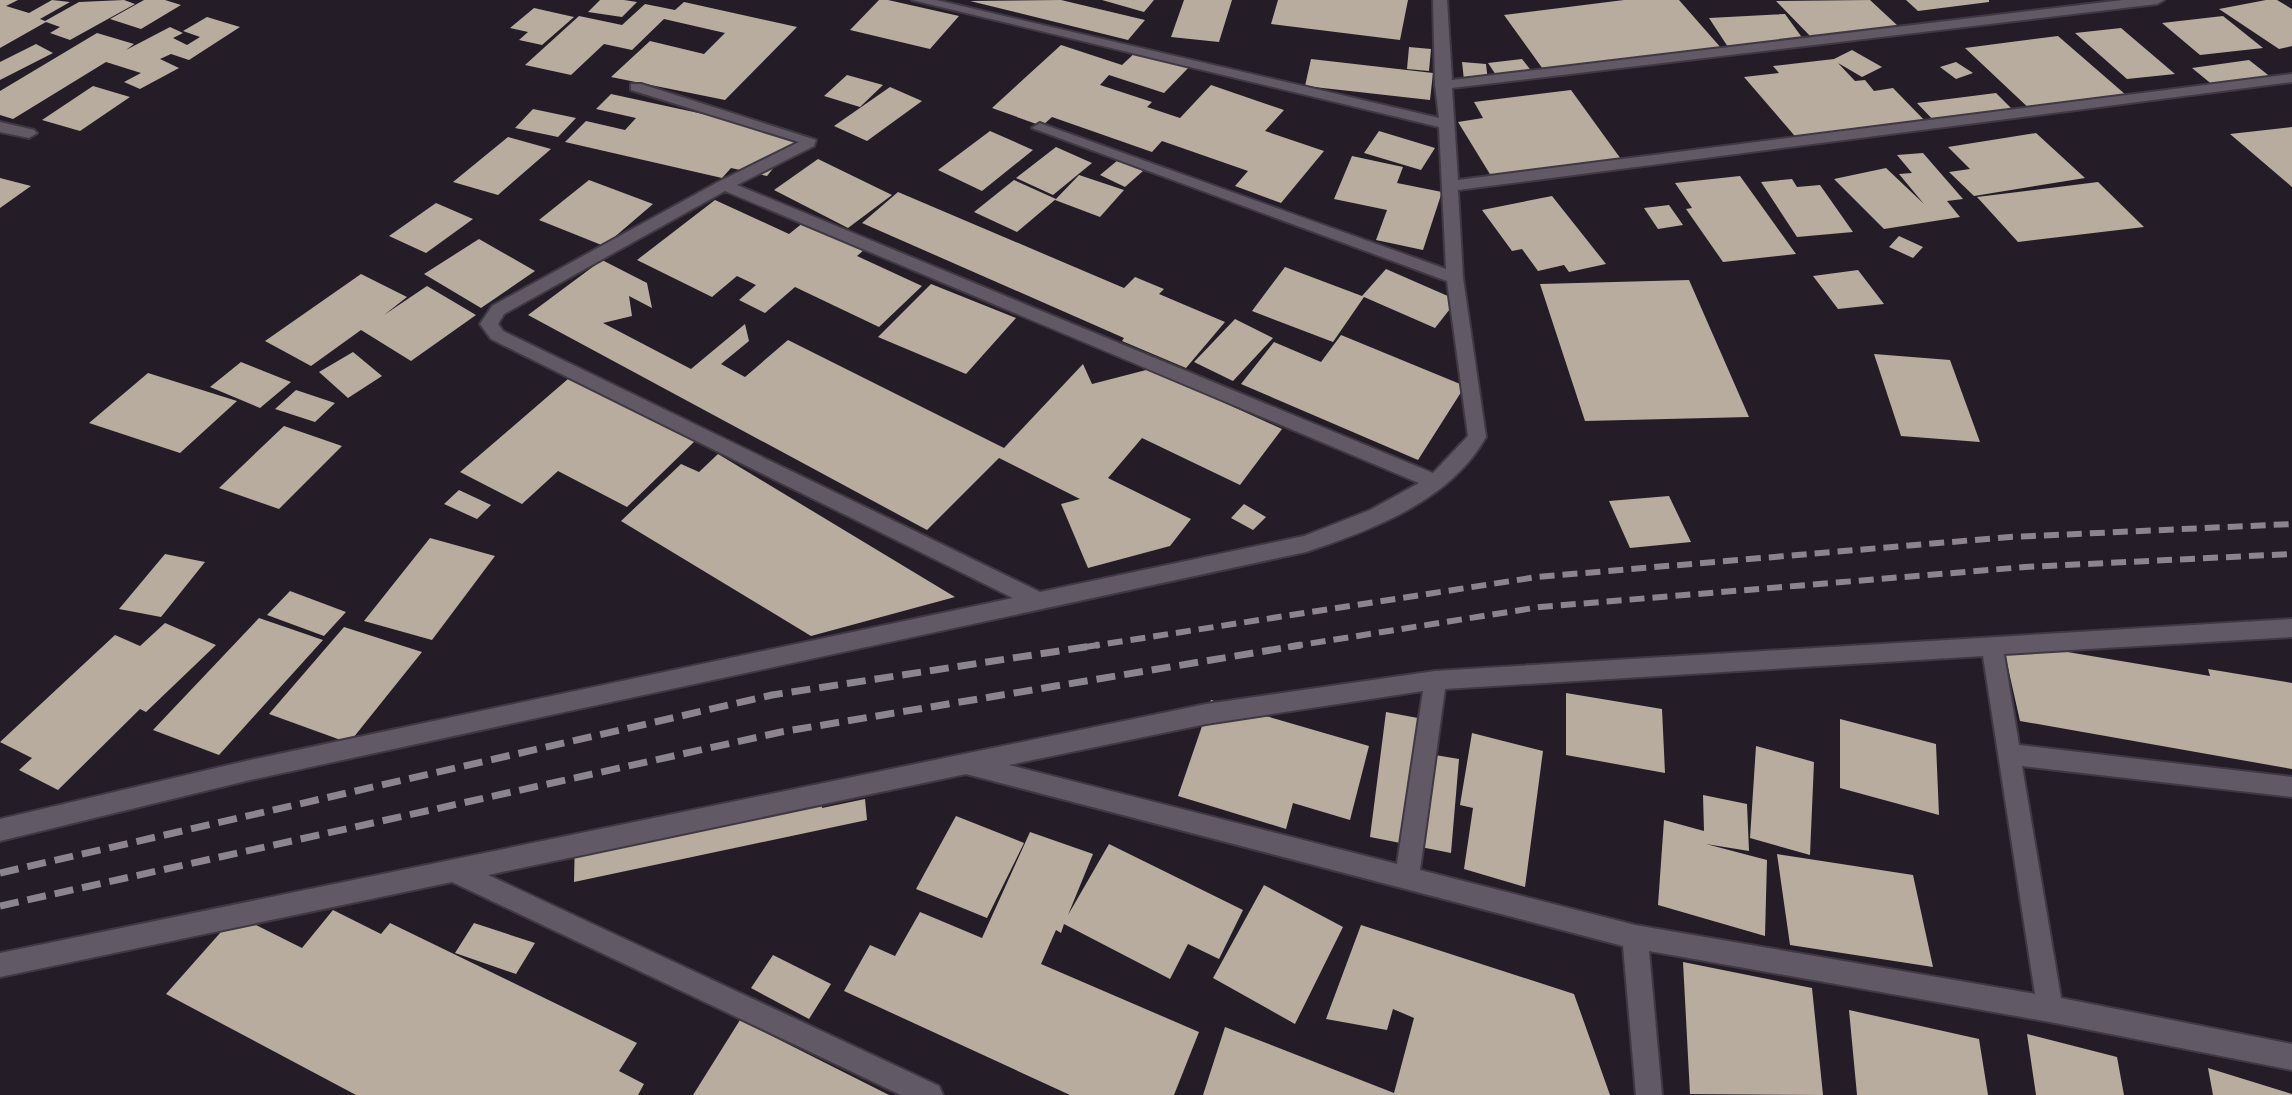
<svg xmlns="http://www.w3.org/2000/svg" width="2292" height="1095" viewBox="0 0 2292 1095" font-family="'Work Sans',sans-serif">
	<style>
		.building { fill: #b7ac9e }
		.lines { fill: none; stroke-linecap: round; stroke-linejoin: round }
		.minor-casing { stroke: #3f3943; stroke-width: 4 }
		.minor { fill: #615966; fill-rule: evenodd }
		.rail-far1 { stroke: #8b858f; stroke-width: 6; stroke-dasharray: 15 8; stroke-linecap: butt }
		.rail { stroke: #8b858f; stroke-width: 7; stroke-dasharray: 19 9; stroke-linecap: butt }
	</style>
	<rect width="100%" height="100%" fill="#241d28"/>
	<!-- building -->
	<path class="building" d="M0,0h18l-12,6 23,7 23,-13 18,2 -30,17 5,2 34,-19 45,-2 11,4 -65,36 -20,-7 10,-6 -14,-5 -46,26z
		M144,0h21l16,5 -40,24 -31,-10z
		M600,0h24l13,2 -15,15 -34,-5z
		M879,0h9l71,16 -29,33 -80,-19z
		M1061,0l84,20 -17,20 -158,-39z
		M1102,0h52l-10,12z
		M1184,0h48l-13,42 -48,-5z
		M1278,0h130l-8,40 -129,-16z
		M1624,0h55l43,49 -177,23 -41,-57z
		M1870,0l28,26 -86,12 -36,-37z
		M1906,0h83v2l-71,9z
		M2266,0h11l15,9v37l-13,3 -60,-40z
		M684,2l113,25 -72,73 -114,-23 39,-36 54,13 21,-21 -61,-14 -32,31 -28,-6 -33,31 -46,-10 54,-49 43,9 23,-21 30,6z
		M534,8l40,9 -32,28 -23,-5 9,-8 -18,-4z
		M1785,14l21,29 -78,4 -19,-29z
		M2223,16l40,32 -63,7 -38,-32z
		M207,17l33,10 -51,33 -18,-6 -11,5 19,9 -39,21 -16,-7 17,-9 -35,-11 -93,57 -13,-4v-24l97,-58 37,11 -8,6 44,-23 13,6 -10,5 14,7 13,-8 -17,-6z
		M2121,28l54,46 -48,5 -52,-46z
		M2058,36l75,65 -99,12 -69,-65z
		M36,44l17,9 -53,27v-18z
		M1061,45l61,20 18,-17 52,16 -28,29 -55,-18 -9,10 52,17 -5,5 33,11 31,-33 73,25 -19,21 59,20 -43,52 -46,-17 13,-15 -86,-30 -10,11 -100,-35 -10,9 -50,-18z
		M1409,47l22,2 -2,22 -22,-2z
		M1852,50l30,17 -20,10 -24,-14 17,18 10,-1 9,11 19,-3 36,37 -129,17 -56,-65 35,-4 -6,-7 61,-7z
		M1311,59l122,14 -3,27 -125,-14z
		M1522,59l11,14 -35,5 -10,-15z
		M2249,60l23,18 -58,8 -22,-18z
		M1462,62l24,2 2,17 -24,-1z
		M1956,62l17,11 -17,6 -16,-12z
		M847,75l36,10 -23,22 -36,-11z
		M93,86l37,11 -50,34 -38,-11z
		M890,87l32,14 -55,40 -33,-15z
		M1571,90l55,76 -130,18 -38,-62 25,-4 -9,-16z
		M1996,93l21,21 -80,10 -20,-21z
		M611,94l189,41 -33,41 -36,-8 -9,10 -157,-36 21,-21 39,9 11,-12 -40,-9z
		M533,109l43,9 -18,19 -43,-9z
		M2292,127v60l-62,-53z
		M990,131l43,19 -51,41 -44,-21z
		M1379,131l56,17 -14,22 -57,-17z
		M2036,133l49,45 -111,18 -25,-24 21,-3 -22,-22z
		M508,137l43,12 -53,46 -45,-13z
		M1056,147l36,16 -39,32 -37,-17z
		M1923,153l40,46 -16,2 13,16 -76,12 -50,-50 52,-11 38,36 -25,-30 13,-1 -15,-18z
		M1352,156l51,11 -6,16 45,9 -19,58 -47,-10 11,-30 -53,-11z
		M818,159l74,36 -44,33 -74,-38z
		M1118,160l25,11 -18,16 -25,-12z
		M1079,175l45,15 -24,27 -45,-17z
		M1740,176l56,78 -73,8 -37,-53 6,-1 -17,-25z
		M0,178l31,8 -31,22z
		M1792,179l5,8 23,-2 33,47 -56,5 -36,-55z
		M589,180l64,24 -49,42 -65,-26z
		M1014,180l42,19 -39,33 -43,-20z
		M2098,182l46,45 -126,15 -41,-45z
		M898,192l226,96 11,-11 29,12 -5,5 66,28 -39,46 -64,-27 2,-3 -262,-115z
		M1552,196l54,68 -37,8 -5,-7 -26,6 -16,-22 -10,2 -30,-41z
		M715,200l74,34 15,-12 61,27 -8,7 65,30 -43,41 -84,-40 -30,26 -26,-13 17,-15 -19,-9 -25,21 -75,-37z
		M436,203l37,16 -47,34 -37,-17z
		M1669,205l14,20 -25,4 -14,-21z
		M1899,236l24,11 -10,11 -24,-11z
		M479,239l56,32 -54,37 -57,-34z
		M602,260l45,23 5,25 -23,-12 3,20 -29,7 88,46 54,-45 4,17 -28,23 24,13 43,-37 216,108 79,-84 9,20 58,-15 132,60 -42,56 -98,-47 -34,40 83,41 -21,27 -82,22 -27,-64 19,-5 -81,-41 -72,72 -399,-215z
		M1285,267l77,29 24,-27 71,31 -22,28 -71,-31 -31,45 -81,-31z
		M1858,270l26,34 -46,5 -25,-33z
		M361,274l46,23 -23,18 43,-29 49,29 -65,46 -50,-31 -50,36 -46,-25z
		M1689,280l60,137 -164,4 -45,-137z
		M931,284l85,34 -50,56 -88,-37z
		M1235,319l38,19 -40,43 -39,-19z
		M1341,335l124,51 -47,74 -177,-76 33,-42 47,20z
		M353,352l29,24 -34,22 -29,-26z
		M1874,354l76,6 30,82 -79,-6z
		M241,362l50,20 -31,26 -50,-21z
		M148,373l89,28 -57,52 -91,-30z
		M568,379l128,61 -69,67 -69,-36 -36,33 -62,-32z
		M296,390l39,13 -20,19 -40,-13z
		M284,426l58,20 -63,63 -60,-21z
		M718,454l237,143 -144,39 -190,-115 60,-57 18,8z
		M459,490l32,15 -14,14 -33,-15z
		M1669,496l22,46 -61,6 -21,-47z
		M1244,504l22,13 -13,13 -22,-12z
		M430,538l65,18 -63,84 -68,-19z
		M165,554l40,8 -44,55 -42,-8z
		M290,591l56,21 -22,24 -57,-21z
		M259,618l64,22 -104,115 -66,-25z
		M165,623l51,22 -70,67 -6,-3 -82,81 -39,-20 13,-12 -32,-16 115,-107 25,11z
		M344,627l78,25 -73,91 -80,-29z
		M2002,641l208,35 -2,-7 84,14v86l-272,-48z
		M1566,693l96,16 3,64 -99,-18z
		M1211,700l158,46 -19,74 -57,-17 -7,26 -108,-33z
		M1386,712l53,10 -4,33 24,4 -8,94 -81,-16z
		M1840,719l96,25 3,71 -99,-27z
		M1472,733l71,18 -18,136 -61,-18 9,-61 -13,-3z
		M1756,746l58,16 -4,93 -60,-17z
		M820,784l2,24 43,-9 2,21 -293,62 1,-44z
		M1703,795l44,9 2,47 -43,-7 61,16 -2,76 -107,-31 6,-85 40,11z
		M956,816l68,27 -37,75 -71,-29z
		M1030,832l63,22 -25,61 41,-71 134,66 -24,49 -31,-15 -18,35 -106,-55 -3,9 -5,-3 -15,34 158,68 -25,63h-104l-226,-104 26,-46 25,11 25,-44 62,26z
		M1777,854l136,21 20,92 -143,-22z
		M1264,885l79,42 -48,97 -82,-46z
		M333,910l48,24 9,-11 247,120 -18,28 25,13 -6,11h-282l-190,-101 70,-79 66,33z
		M474,923l61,20 -19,31 -61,-21z
		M1361,925l213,69 36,101h-407l22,-68 169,66 20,-75 -21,-9 -6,21 -61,-11z
		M773,955l58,29 -22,35 -58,-31z
		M1683,962l129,26 11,107 -133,-1z
		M1849,1010l130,29 9,56h-131z
		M740,1020l149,75h-196z
		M2027,1034l90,23 7,38h-88z
		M2208,1068l84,26v1h-79z"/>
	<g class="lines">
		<!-- minor casing -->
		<g class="minor-casing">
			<path id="minor" d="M912,0h24l503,118 -4,-33 -2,-85h14l5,80 671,-80h41l-7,4 -705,84 6,92 834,-106v8l-834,108 5,88 23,159c-36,64 -114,93 -180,115l-1056,228 -250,61v-22l250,-59 763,-162 -522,-259 -11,-15 12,-18 226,-124 81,-40 -168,-52v-6h10l175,56 -2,6 -77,39 696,288 35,-37 -21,-155 -415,-153 8,-5 5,2 401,144 -7,-142zM725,191l694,292 -49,27 -66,26 -264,56 -537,-261 -5,-7 6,-10z
				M0,122l34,8 3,3 -8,5 -29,-6z
				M2292,619v18l-288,17 15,91 273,32v20l-270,-31 39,232 231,46v26l-242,-48 -401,-71 13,144h-26l-13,-149 -657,-172 -478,101 451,211 4,9h-42l-449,-213 -452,95v-24l1206,-249 229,-33zM1983,656l52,338 -400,-69 -215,-55 25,-181zM1423,691l-26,173 -388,-99 197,-41z"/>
		</g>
		<!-- minor -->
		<use href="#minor" class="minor"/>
		<!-- rail-far1 -->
		<path class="rail-far1" d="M1085,647l452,-70 473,-40 282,-13
			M1288,647l252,-40 485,-40 267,-13"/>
		<!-- rail -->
		<path class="rail" d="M0,873l772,-178 326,-50
			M0,906l781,-174 520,-87"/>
	</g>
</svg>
